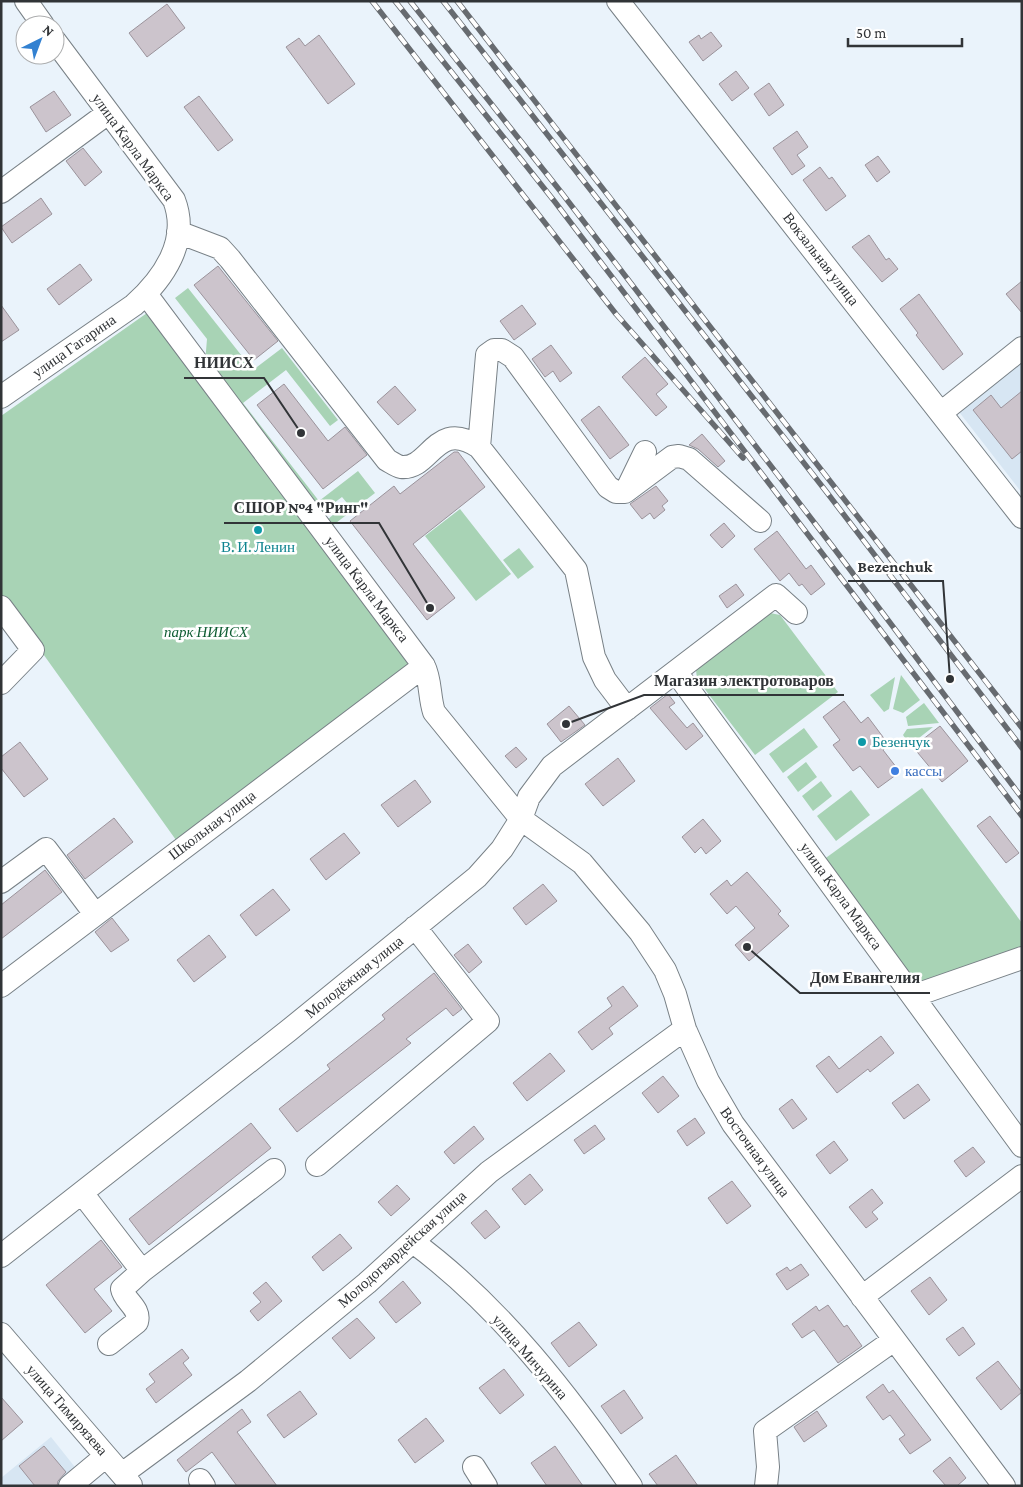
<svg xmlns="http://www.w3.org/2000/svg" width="1023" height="1487" viewBox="0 0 1023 1487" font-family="'Crimson Pro',serif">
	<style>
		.built { fill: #d7e6f3 }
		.green { fill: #a8d3b5 }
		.building { fill: #ccc4cc; stroke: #9b939b }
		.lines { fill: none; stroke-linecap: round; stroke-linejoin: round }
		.minor-casing { stroke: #788086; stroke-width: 24 }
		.minor { stroke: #fff; stroke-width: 22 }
		.rail-casing { stroke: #676b70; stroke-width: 5.5 }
		.rail { stroke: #fff; stroke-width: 4; stroke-dasharray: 11; stroke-linecap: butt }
		.culture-dot { fill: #0f9aa8; stroke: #fff; stroke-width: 2 }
		.shop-dot { fill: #3f7fe0; stroke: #fff; stroke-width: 2 }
		.labels { text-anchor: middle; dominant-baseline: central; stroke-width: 5; stroke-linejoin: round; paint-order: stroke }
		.street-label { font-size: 15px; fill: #313437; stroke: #fff }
		.culture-label { font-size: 15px; fill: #0d838f; stroke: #fff }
		.park-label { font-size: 15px; font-style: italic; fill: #105e34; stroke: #fff }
		.shop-label { font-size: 15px; fill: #366cbe; stroke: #fff; text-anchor: start }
		.leader { fill: none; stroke: #313437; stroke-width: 2 }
		.callout-dot { fill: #313437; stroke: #fff; stroke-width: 2 }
		.callout-label { font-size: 16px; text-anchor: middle; font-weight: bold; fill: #313437; stroke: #fff; stroke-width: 5; stroke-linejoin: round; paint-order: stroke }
	</style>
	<rect width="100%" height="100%" fill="#eaf3fb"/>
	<!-- built -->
	<path class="built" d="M1022,356v137l-66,-85z
		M51,1437l39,49h-89v-8z"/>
	<!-- green -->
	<path class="green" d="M188,288l65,82 29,-22 56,72 -8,6 -44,-56 -43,33 76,98 39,-30 17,22 -43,33 -5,-6 20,-17 -5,-6 -20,15 -117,-149 2,-24 -32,-41z
		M147,313l264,350 -235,177 -175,-245v-179z
		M460,509l51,65 -35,27 -51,-65z
		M519,548l15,19 -16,12 -15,-19z
		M770,613l10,2 58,77 -83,63 -58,-76 -1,-9z
		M901,675l19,25 -17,13 -10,-4z
		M895,677l-6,32 -5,3 -14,-17z
		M924,703l15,20 -31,3 -2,-9z
		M933,727l-23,18 -7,-10 4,-6z
		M804,728l14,19 -35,26 -14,-19z
		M806,762l11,15 -19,15 -11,-15z
		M821,781l11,15 -19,15 -11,-15z
		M922,788l100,135v27l-105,37 -94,-127z
		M851,790l19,25 -34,26 -19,-25z"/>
	<!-- building -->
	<path class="building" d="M167,4l18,24 -38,29 -18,-24z
		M711,32l11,14 -19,15 -14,-19 10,-7 2,4z
		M319,35l36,49 -27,20 -42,-57 13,-9 6,8z
		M736,71l13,17 -17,13 -13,-17z
		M769,83l15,22 -15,11 -15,-22z
		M54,91l17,24 -25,17 -16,-25z
		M199,96l34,44 -15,11 -34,-44z
		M797,131l11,16 -11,8 8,11 -13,9 -19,-27z
		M83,148l19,24 -17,14 -19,-25z
		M878,156l12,16 -13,10 -12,-17z
		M820,167l9,12 3,-2 14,19 -20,15 -23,-31z
		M41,198l11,16 -40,29 -11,-16z
		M869,235l17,25 3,-2 9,11 -16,13 -30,-35z
		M80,264l12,16 -33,25 -12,-16z
		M218,266l60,75 -24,19 -60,-75z
		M1022,281v32l-16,-19z
		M919,294l44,60 -20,16 -27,-35 2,-2 -18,-24z
		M1,305l18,25 -18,12z
		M522,305l14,19 -22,16 -14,-19z
		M551,345l21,28 -12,9 -7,-11 -8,6 -13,-18z
		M645,357l23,27 -12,10 11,13 -11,9 -34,-39z
		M284,384l44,57 17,-14 22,28 -44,34 -66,-84z
		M395,386l21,24 -18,15 -21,-23z
		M1022,391v60l-10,8 -39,-49 18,-15 10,13z
		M599,406l30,39 -19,14 -29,-39z
		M702,434l23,27 -7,6 -20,-18 -9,-4z
		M454,452h4l27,35 -72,57 42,54 -28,22 -77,-99 44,-35 6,8z
		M656,486l12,15 -6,5 3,4 -11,9 -4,-6 -8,6 -12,-15z
		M724,523l11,13 -13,12 -12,-13z
		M777,531l29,38 5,-4 14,19 -14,11 -9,-11 -3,2 -10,-13 -9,8 -26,-32z
		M736,584l8,11 -17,13 -8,-12z
		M668,694l7,9 -6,4 18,21 6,-5 10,13 -17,14 -36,-42z
		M844,701l17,22 7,-6 21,28 -6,5 17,22 -22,16 -18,-22 -7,5 -20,-26 7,-5 -17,-23z
		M569,706l16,19 -24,17 -14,-18z
		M940,726l28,35 -26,21 -29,-35z
		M20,742l28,37 -24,18 -23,-29v-11z
		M516,747l11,12 -11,9 -11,-12z
		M618,758l17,23 -32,25 -18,-22z
		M415,780l16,22 -33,25 -17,-22z
		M990,816l29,37 -13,10 -29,-37z
		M114,818l19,24 -48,37 -18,-24z
		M703,819l18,22 -15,13 -5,-7 -6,6 -13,-16z
		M344,833l16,20 -34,27 -16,-21z
		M45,870l17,22 -61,47v-34z
		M747,872l34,39 -3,3 11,12 -40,35 -14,-16 20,-17 -19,-22 -9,8 -17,-20 17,-14 4,6z
		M543,884l14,17 -31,24 -13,-17z
		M273,889l17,21 -34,26 -16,-21z
		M112,918l17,22 -18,12 -16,-20z
		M209,935l17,22 -32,25 -17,-22z
		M468,944l14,18 -13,11 -15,-18z
		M434,973l28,36 -9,7 -7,-8 -40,31 5,4 -114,89 -18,-23 51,-40 -3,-4 58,-46 -3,-4z
		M623,986l15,20 -29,22 4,6 -21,16 -14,-18 34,-26 -5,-8z
		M881,1036l13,17 -24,19 -2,-3 -31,24 -21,-27 13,-10 10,13z
		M550,1053l15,18 -38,30 -14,-18z
		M663,1076l16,20 -21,17 -16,-20z
		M918,1084l12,16 -26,19 -12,-16z
		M792,1099l15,20 -14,10 -14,-20z
		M695,1118l10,15 -18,13 -10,-15z
		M251,1123l20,25 -122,97 -20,-26z
		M595,1125l10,14 -21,15 -10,-14z
		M474,1126l10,13 -30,25 -10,-12z
		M834,1141l14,19 -18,14 -14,-19z
		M973,1147l12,15 -19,15 -12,-16z
		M530,1174l13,16 -18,15 -13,-16z
		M732,1181l19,25 -24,18 -19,-26z
		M397,1185l13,14 -19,17 -13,-14z
		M872,1189l11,14 -11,9 6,7 -12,9 -17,-21z
		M486,1210l14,17 -15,12 -14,-16z
		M340,1234l12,14 -29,23 -11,-14z
		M101,1240l21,27 -28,22 18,22 -27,22 -39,-48z
		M801,1264l8,11 -22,15 -11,-16 11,-7 3,4z
		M930,1277l17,23 -18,15 -18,-24z
		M403,1281l18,22 -25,20 -17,-21z
		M266,1282l16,19 -24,20 -8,-10 11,-9 -8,-9z
		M828,1305l16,22 3,-2 15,21 -24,17 -24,-33 -12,8 -10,-14 24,-18 3,5z
		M357,1318l18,20 -25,21 -18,-21z
		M579,1322l18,23 -28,22 -18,-24z
		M963,1327l12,17 -16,12 -13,-17z
		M182,1349l7,9 -6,5 9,12 -36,28 -10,-14 9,-7 -6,-8z
		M998,1361l24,31 -21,18 -25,-32z
		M504,1369l20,26 -24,19 -21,-26z
		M883,1384l6,9 4,-3 38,50 -21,14 -11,-15 6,-4 -15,-20 -7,5 -17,-23z
		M624,1390l19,28 -22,16 -20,-28z
		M300,1391l17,23 -33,24 -17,-23z
		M1,1397l22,25 -22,19z
		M242,1409l9,13 -14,10 40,54h-40l-25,-34 -26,20 -9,-12z
		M817,1411l10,15 -23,16 -10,-15z
		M426,1418l18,23 -29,22 -17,-23z
		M44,1446l22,26 -8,9 -1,5h-22l-16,-20z
		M555,1446l28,40h-36l-16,-23z
		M676,1455l22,31h-40l-9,-12z
		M950,1457l16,21 -9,8h-11l-13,-15z"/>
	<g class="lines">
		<!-- minor casing -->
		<g class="minor-casing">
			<path id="minor" d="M26,1l17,24
				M618,1l404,516
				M1,192l107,-79
				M178,232l42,16 10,11 157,201c4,2 9,6 14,7 30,3 34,-49 78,-20l97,123 18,87 11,23 22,29
				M146,294l278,372c7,14 5,31 10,46l87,107 61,44 58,69 25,38 10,24 10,35 23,52 25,43 271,362
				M1,397l133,-92c29,-26 56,-64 40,-105l-119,-159
				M942,412l80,-64
				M479,447l8,-92 7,-5h8l11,7 95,130 8,5h9l47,-35 7,-1 10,3 71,62
				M627,489l18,-37
				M1,607l32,43 -32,33
				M676,672l346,474
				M1,882l45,-33 49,65
				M1,986l423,-320
				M913,996l109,-38
				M317,1165l171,-144 -73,-94
				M82,1193l60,78 132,-101
				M413,1242c87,64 157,155 218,244
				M1,1256l287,-225 189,-154 25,-28 19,-30 8,-22 23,-31 224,-171 20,18
				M862,1297l160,-121
				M1,1334l130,151
				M109,1344l28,-22c4,-14 -13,-21 -15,-33l20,-18
				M474,1467l12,19
				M122,1474l126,-93 119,-98 122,-111 196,-143
				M200,1480l4,6
				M70,1486l36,-30
				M766,1486l2,-19 -3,-36 129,-91"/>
		</g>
		<!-- minor -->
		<use href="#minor" class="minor"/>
		<!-- rail casing -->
		<g class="rail-casing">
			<path id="rail" d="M372,1l244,313 127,144
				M395,1l160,201 467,614
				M410,1l151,191 272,355 189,251
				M443,1l382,489 197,258
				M457,1l565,727"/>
		</g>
		<!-- rail -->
		<use href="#rail" class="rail"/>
	</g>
	<!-- markers -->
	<g class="culture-dot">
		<circle cx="258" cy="530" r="5"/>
		<circle cx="862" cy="742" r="5"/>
	</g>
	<circle class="shop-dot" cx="895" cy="771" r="5"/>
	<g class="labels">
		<!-- street labels -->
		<g class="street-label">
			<text transform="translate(133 147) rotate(54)">улица Карла Маркса</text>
			<text transform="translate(821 259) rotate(52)">Вокзальная улица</text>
			<text transform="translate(74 346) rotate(-35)">улица Гагарина</text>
			<text transform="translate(367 589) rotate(53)">улица Карла Маркса</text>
			<text transform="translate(212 825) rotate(-37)">Школьная улица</text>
			<text transform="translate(841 896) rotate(54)">улица Карла Маркса</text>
			<text transform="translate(354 977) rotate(-39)">Молодёжная улица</text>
			<text transform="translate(755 1152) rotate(54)">Восточная улица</text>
			<text transform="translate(402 1249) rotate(-42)">Молодогвардейская улица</text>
			<text transform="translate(530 1357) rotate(49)">улица Мичурина</text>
			<text transform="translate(67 1410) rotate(49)">улица Тимирязева</text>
		</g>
		<!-- culture labels -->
		<g class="culture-label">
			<text x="258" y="547">В. И. Ленин</text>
			<text x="872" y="742" text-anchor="start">Безенчук</text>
		</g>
		<!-- park labels -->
		<g class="park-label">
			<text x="206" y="632">парк НИИСХ</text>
		</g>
		<!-- shop labels -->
		<g class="shop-label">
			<text x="905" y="771">кассы</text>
		</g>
	</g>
	<!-- callouts -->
	<path class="leader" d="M301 433L264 378H184M430 608L379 523H224M950 679L943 581H848M566 724L644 695H844M747 947L800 993H930"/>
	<g class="callout-dot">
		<circle cx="301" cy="433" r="5"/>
		<circle cx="430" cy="608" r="5"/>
		<circle cx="950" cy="679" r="5"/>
		<circle cx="566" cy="724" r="5"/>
		<circle cx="747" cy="947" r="5"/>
	</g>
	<g class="callout-label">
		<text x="224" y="368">НИИСХ</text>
		<text x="301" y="513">СШОР №4 "Ринг"</text>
		<text x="895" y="572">Bezenchuk</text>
		<text x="744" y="686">Магазин электротоваров</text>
		<text x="865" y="983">Дом Евангелия</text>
	</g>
	<!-- border -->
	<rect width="1023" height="1487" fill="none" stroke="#313437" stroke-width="5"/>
	<!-- north arrow -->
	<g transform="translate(40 40) rotate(42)"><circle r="24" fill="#ffffff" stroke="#adaeaf"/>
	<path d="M0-4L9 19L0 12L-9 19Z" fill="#3281d1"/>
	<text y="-8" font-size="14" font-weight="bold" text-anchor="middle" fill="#313437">N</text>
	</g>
	<!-- scale -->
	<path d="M848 38v8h114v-8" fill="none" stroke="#313437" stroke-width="2.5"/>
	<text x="856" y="38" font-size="15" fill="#313437" stroke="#ffffff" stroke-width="4" paint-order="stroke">50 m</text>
</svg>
